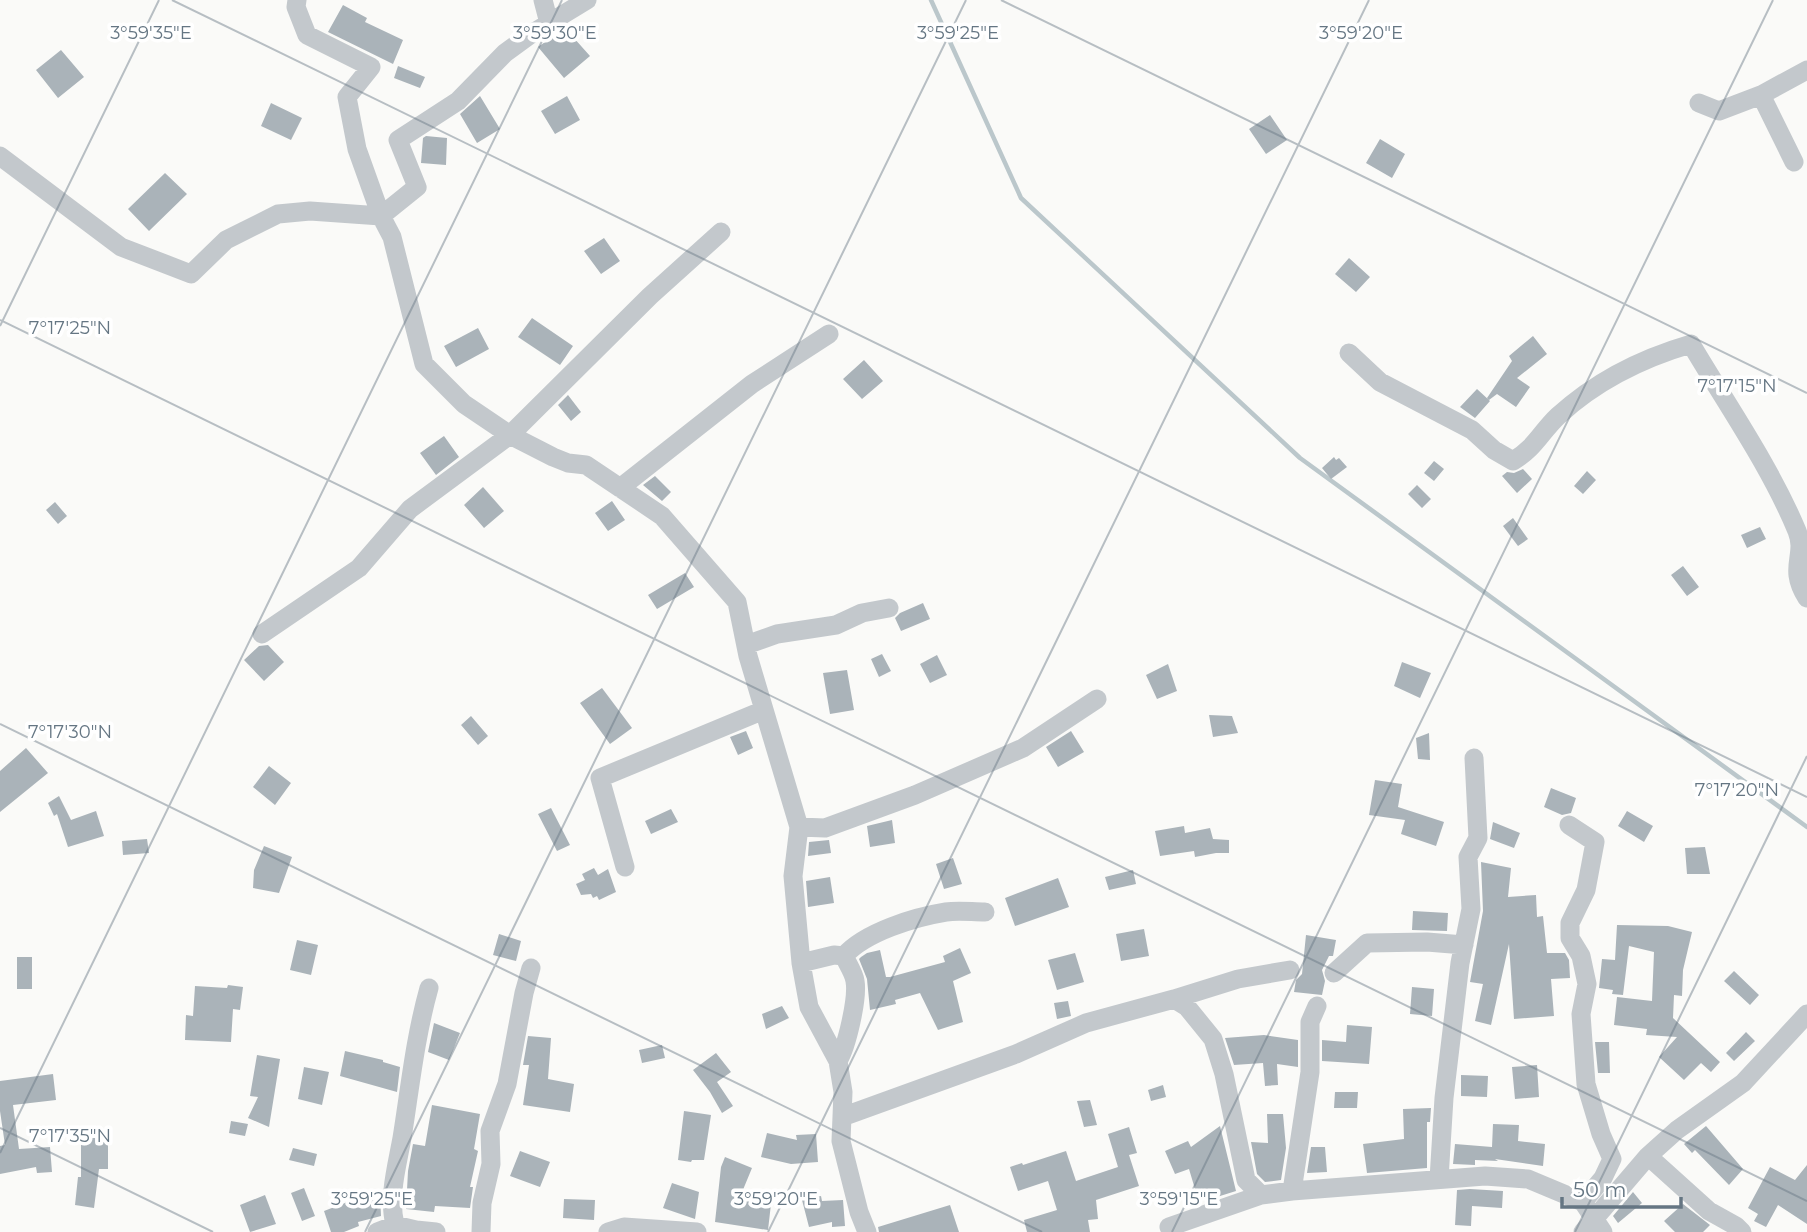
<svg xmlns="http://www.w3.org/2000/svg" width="1807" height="1232" viewBox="0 0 1807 1232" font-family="Montserrat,sans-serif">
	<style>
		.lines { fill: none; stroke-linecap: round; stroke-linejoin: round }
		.stream { stroke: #bbc7cb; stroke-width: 4.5 }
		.building { fill: #aab3b9 }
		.street { stroke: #c3c8cc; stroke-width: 19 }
		.ticks { fill: none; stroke: #657683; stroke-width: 2; stroke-opacity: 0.45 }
		.ticks-label { font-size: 18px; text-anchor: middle; fill: #657683; stroke: #fff; stroke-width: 7; stroke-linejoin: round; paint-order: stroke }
	</style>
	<rect width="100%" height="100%" fill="#fafaf8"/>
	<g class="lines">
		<!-- stream -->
		<path class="stream" d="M931,0l90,198 279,260 507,369"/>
	</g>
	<!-- building -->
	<path class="building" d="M343,5l24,13 -2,4 38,18 -10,24 -65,-32z
		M565,28l25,28 -26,22 -26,-31z
		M61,50l23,27 -26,21 -22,-28z
		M398,66l27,11 -5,11 -26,-10z
		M480,96l20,33 -23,14 -17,-29z
		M567,96l13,24 -25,14 -14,-23z
		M271,103l31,15 -11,22 -30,-14z
		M1270,115l17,25 -21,14 -17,-25z
		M426,136l21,2 -1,27 -25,-2 2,-25z
		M1380,139l25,15 -13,24 -26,-15z
		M165,173l22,21 -38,37 -21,-22z
		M604,238l16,23 -19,13 -17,-23z
		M1349,258l21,19 -14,15 -21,-18z
		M532,318l41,28 -13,19 -42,-28z
		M478,328l11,21 -33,18 -12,-21z
		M1533,336l14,18 -30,24 13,9 -14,20 -19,-13 -8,6 -2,-2 25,-37 -3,-5z
		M864,360l19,21 -21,18 -19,-20z
		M1477,389l13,12 -15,17 -15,-11z
		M568,395l13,17 -10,9 -13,-16z
		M444,436l15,21 -23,18 -16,-22z
		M1334,457l2,3 3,-2 8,9 -16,12 -9,-11z
		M1434,461l10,8 -10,12 -10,-8z
		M1523,469l9,10 -15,14 -15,-17 5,-4 7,1z
		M1587,471l9,9 -13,14 -9,-8z
		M655,476l16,16 -9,9 -19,-16z
		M1417,485l14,14 -9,9 -14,-14z
		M483,487l21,24 -20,17 -20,-23z
		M612,501l13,19 -17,11 -13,-18z
		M55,502l12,14 -9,8 -12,-14z
		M1513,518l15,21 -10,7 -15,-20z
		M1760,527l6,12 -19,9 -6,-13z
		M1683,566l16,21 -12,9 -16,-21z
		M685,573l9,14 -37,22 -9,-14z
		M923,603l7,16 -29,12 -6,-13 5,-5z
		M268,645l16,17 -20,19 -20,-21 15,-14z
		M882,654l9,17 -12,6 -8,-18z
		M937,655l10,20 -17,8 -10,-19z
		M1402,662l29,11 -11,25 -26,-12z
		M1168,664l9,27 -20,8 -11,-24z
		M847,670l7,40 -24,4 -7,-41z
		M602,688l30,40 -22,16 -30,-41z
		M1209,715l23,1 6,17 -25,4z
		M471,716l17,20 -10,9 -17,-20z
		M746,731l7,17 -15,7 -8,-18z
		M1071,731l13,21 -26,15 -12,-20z
		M1429,733l1,27 -12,-1 -2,-21z
		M26,748l22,25 -48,39v-41z
		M269,766l22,17 -16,22 -22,-18z
		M1375,780l27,4 -4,23 46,15 -8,24 -35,-12 4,-14 -36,-5z
		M1551,788l25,10 -5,15 -9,2 -18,-8z
		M59,796l12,24 25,-9 8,25 -36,11 -11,-33 -3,2 -6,-13z
		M551,808l19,37 -13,6 -19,-37z
		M671,809l7,13 -27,12 -6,-13z
		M1627,811l26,15 -9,16 -26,-16z
		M892,820l3,23 -25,4 -3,-21z
		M1493,822l27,11 -6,15 -24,-9z
		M1184,826l1,7 25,-5 3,11 16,1v13h-13l-21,4 -1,-6 -34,5 -5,-25z
		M147,839l2,14 -26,2 -1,-14z
		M829,840l2,13 -23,3 1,-14z
		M264,846l28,11 -13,36 -26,-5 1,-18z
		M1705,847l5,27h-23l-2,-26z
		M953,858l9,26 -18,5 -8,-25z
		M1481,862l30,6 -3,29 28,-2 1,22 6,-1 4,37h18l4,7 1,18 -19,1 3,37 -40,3 -5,-75 -18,81 -16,-4 8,-37 -13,-2 13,-71z
		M594,868l4,7 10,-6 8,23 -17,8 -2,-4 -4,2 -2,-4 -10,1 -5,-11 9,-4 -3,-6z
		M1133,870l3,14 -27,6 -4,-13z
		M830,877l4,26 -26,4 -2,-26z
		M1058,878l11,29 -54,19 -10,-28z
		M1413,911l35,2 -1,18 -35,-1z
		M1617,925l51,1 24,6 -9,38 -1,26 -8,-1 -1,23 47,44 -9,10 -10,-9 -17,17 -25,-23 18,-20 -31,-2 1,-6 -33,-4 3,-28 35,4 2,-49 -25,-6 -6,49 -11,-1 1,-4 -14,-2 3,-29 13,1z
		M1144,929l5,27 -28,5 -5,-27z
		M499,934l22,7 -5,20 -23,-6z
		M1306,935l30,5 -3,16h-4l-7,14 3,11 -3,14 -28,-3 2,-12 6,-6z
		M297,940l21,5 -7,30 -21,-5z
		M960,948l11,25 -18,8 10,41 -25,8 -18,-37 -25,7 1,4 -26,6 -3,-31 -8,-20 2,-2 6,-4 13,-3 6,27h4l55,-15 -2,-6z
		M1075,953l9,29 -27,8 -9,-30z
		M17,957h15v32h-15z
		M1734,971l25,24 -9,10 -26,-24z
		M228,985l15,2 -3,23 -7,-1 -2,33 -46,-2 1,-25 7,1 2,-30 32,2z
		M1412,987l22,2 -2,27 -22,-2z
		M1068,1001l3,15 -14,3 -3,-16z
		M782,1006l7,12 -23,11 -4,-15z
		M434,1023l26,10 -11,27 -21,-8z
		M1347,1025l25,2 -3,37 -47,-3v-21l24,2z
		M1746,1032l9,9 -21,20 -8,-8z
		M1264,1035l34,5v27l-21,-3 1,21 -13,1 -2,-23 -29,2 -9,-27z
		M528,1036l23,2 -3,41 26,5 -4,28 -47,-7 6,-40h-6z
		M1595,1042h14l1,31h-12z
		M662,1045l3,13 -23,5 -3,-13z
		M345,1051l38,9v2l17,5 -3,25 -57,-16z
		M716,1053l15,19 -14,10 16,24 -11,7 -12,-21 -17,-22z
		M257,1055l23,4 -11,68 -21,-9 10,-21 -8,-1z
		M1537,1065l2,32 -24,2 -3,-32z
		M304,1067l25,5 -7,33 -24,-6z
		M53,1074l3,26 -43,5 6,44 31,-2 2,25 -15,1 -1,-6 -36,7v-28l5,-1 -5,-34v-30z
		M1461,1075l27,1 -1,21 -26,-1z
		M1163,1085l3,12 -15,4 -3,-11z
		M1335,1092h23l-1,16h-23z
		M1090,1100l7,25 -13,2 -7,-26z
		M432,1105l48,9 -6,35 4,2 -8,36h3l-3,21 -35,-2 -1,6 -28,-3 2,-38 5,-27 12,2z
		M1431,1108l-1,14h-3v46l-60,5 -4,-29 41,-5 -1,-30z
		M684,1111l27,4 -7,45h-12l-1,2 -13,-2z
		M1267,1114h16l3,34 -5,32 -16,2 -8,-8 -6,-32 17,1z
		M231,1121l17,3 -3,12 -16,-3z
		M1493,1124l26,1 -1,16 27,3 -2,22 -48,-7 3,2 -23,-1v5l-22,-1 2,-20 37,3z
		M1220,1126l16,65 -16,5 -22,3 -9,-30 -14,5 -10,-23 23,-10 3,6z
		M1706,1126l37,43 -14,16 -34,-35 -3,3 -8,-9z
		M1129,1127l8,26 -8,2 10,31 -43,14 2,19 -10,1 2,12h-63l-3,-12 33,-10 -9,-29 -30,10 -8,-24 12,-4 1,2 43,-14 10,30 42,-14 -10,-33z
		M767,1133l30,7 -1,-5 20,-1 2,28 -27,2 -30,-7z
		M81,1138h27v31h-9l-5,39 -19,-3 3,-28h3z
		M1311,1147h14l2,25 -20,1z
		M293,1148l24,6 -3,12 -25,-6z
		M520,1151l30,11 -10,25 -30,-11z
		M725,1157l27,11 -12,29h4v3l27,4 -3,26 -53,-8 6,-55z
		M1807,1165v59l-29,-19 -12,22 -12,-6 4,-7 -10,-6 22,-41 25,13z
		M672,1183l27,9 -4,27 -32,-11z
		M304,1188l11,28 -13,5 -11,-28z
		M1470,1189l33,2 -1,17 -30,-2 -1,20 -16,-1 2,-35z
		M1633,1192l9,11 -24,20 -5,-7z
		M380,1194l1,22 -23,6 1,4 -15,6h-13l-7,-21 26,-10z
		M265,1195l11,29 -26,8 -10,-27z
		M821,1196l1,5 21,-1 2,26 -13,1v-5l-23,5 -7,-27z
		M564,1199l31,1 -1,20 -31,-2z
		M1683,1204l27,21 -7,7h-28l-11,-11z
		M950,1205l9,27h-80l-1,-5z"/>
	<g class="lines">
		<!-- street -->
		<path class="street" d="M297,0l-1,7 11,28 64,32 -24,30 10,52 24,67 36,-29 -19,-47 60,-39 47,-48 26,-19 56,-34
			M543,0l6,23
			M1699,103l20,8 42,-16
			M0,156l121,91 70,27 35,-34 52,-26 32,-3 71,5 11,21 32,127 40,40 46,31 43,22 15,6 18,2 76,51 75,86 11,54 51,171 -6,49 8,87 8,44 29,54 5,31 -2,49 18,71 8,20
			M1794,162l-33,-67 46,-25
			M1349,353l31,29 92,48 22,20 19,11c22,-13 28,-29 45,-45 37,-34 85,-58 133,-72 36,61 79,122 106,187 10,25 -10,36 10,67
			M620,488l132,-104 77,-50
			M262,634l97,-66 51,-59 100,-74 140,-139 71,-64
			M746,645l31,-11 59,-9 26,-12 27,-5
			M1569,825l26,17 -9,48 -16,33v15l11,18 6,28 -6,30 5,70 15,50 11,25 -9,19 -20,24
			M799,827l26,1 90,-33 108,-47 74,-49
			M625,867l-25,-89 164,-68
			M801,963l33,-8 10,1c21,-24 71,-39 102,-44 12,-2 26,0 39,0
			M1334,973l33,-30 60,-1 37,3
			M429,988c-14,50 -19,100 -27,150 -5,28 -14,58 -7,87l21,5 20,2
			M1174,999l64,-20 52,-9
			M838,1061c9,-15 20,-63 17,-80 -1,-8 -8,-18 -11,-25
			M842,1117l174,-63 70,-31 88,-24 13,8 26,32 11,35 22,106 15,15
			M1648,1156l61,55 27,15 6,6
			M1439,1179l5,-81 16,-135 11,-54 -3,-52 10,-19 -4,-80
			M1292,1191l18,-119v-50l7,-16
			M1169,1227l92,-32 31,-4 193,-15 43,3 55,23 20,30
			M377,1232l18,-7
			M481,1232l1,-29 9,-39 -1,-33 17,-47 17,-91 7,-25
			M608,1232l16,-5 73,5
			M1583,1232l65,-76 29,-26 66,-47 64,-69"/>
	</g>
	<!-- ticks -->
	<path class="ticks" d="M172,0l1635,797M1001,0l806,393M0,320l1807,881M0,326l159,-326M0,724l1042,508M0,1128l213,104M0,1153l562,-1153M365,1232l601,-1232M768,1232l601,-1232M1172,1232l601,-1232M1575,1232l232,-476"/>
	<g class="ticks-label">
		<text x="151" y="39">3°59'35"E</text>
		<text x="555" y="39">3°59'30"E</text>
		<text x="958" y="39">3°59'25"E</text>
		<text x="1361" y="39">3°59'20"E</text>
		<text x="70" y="334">7°17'25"N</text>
		<text x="1737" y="392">7°17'15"N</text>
		<text x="70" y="738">7°17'30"N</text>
		<text x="1737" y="796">7°17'20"N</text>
		<text x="70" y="1142">7°17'35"N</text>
		<text x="372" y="1205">3°59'25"E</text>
		<text x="776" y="1205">3°59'20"E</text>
		<text x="1179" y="1205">3°59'15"E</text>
	</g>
	<!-- scale -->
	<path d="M1562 1197v10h119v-10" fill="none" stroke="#657683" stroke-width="3.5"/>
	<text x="1573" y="1197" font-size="21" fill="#657683" stroke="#ffffff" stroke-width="5" paint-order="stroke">50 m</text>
</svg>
